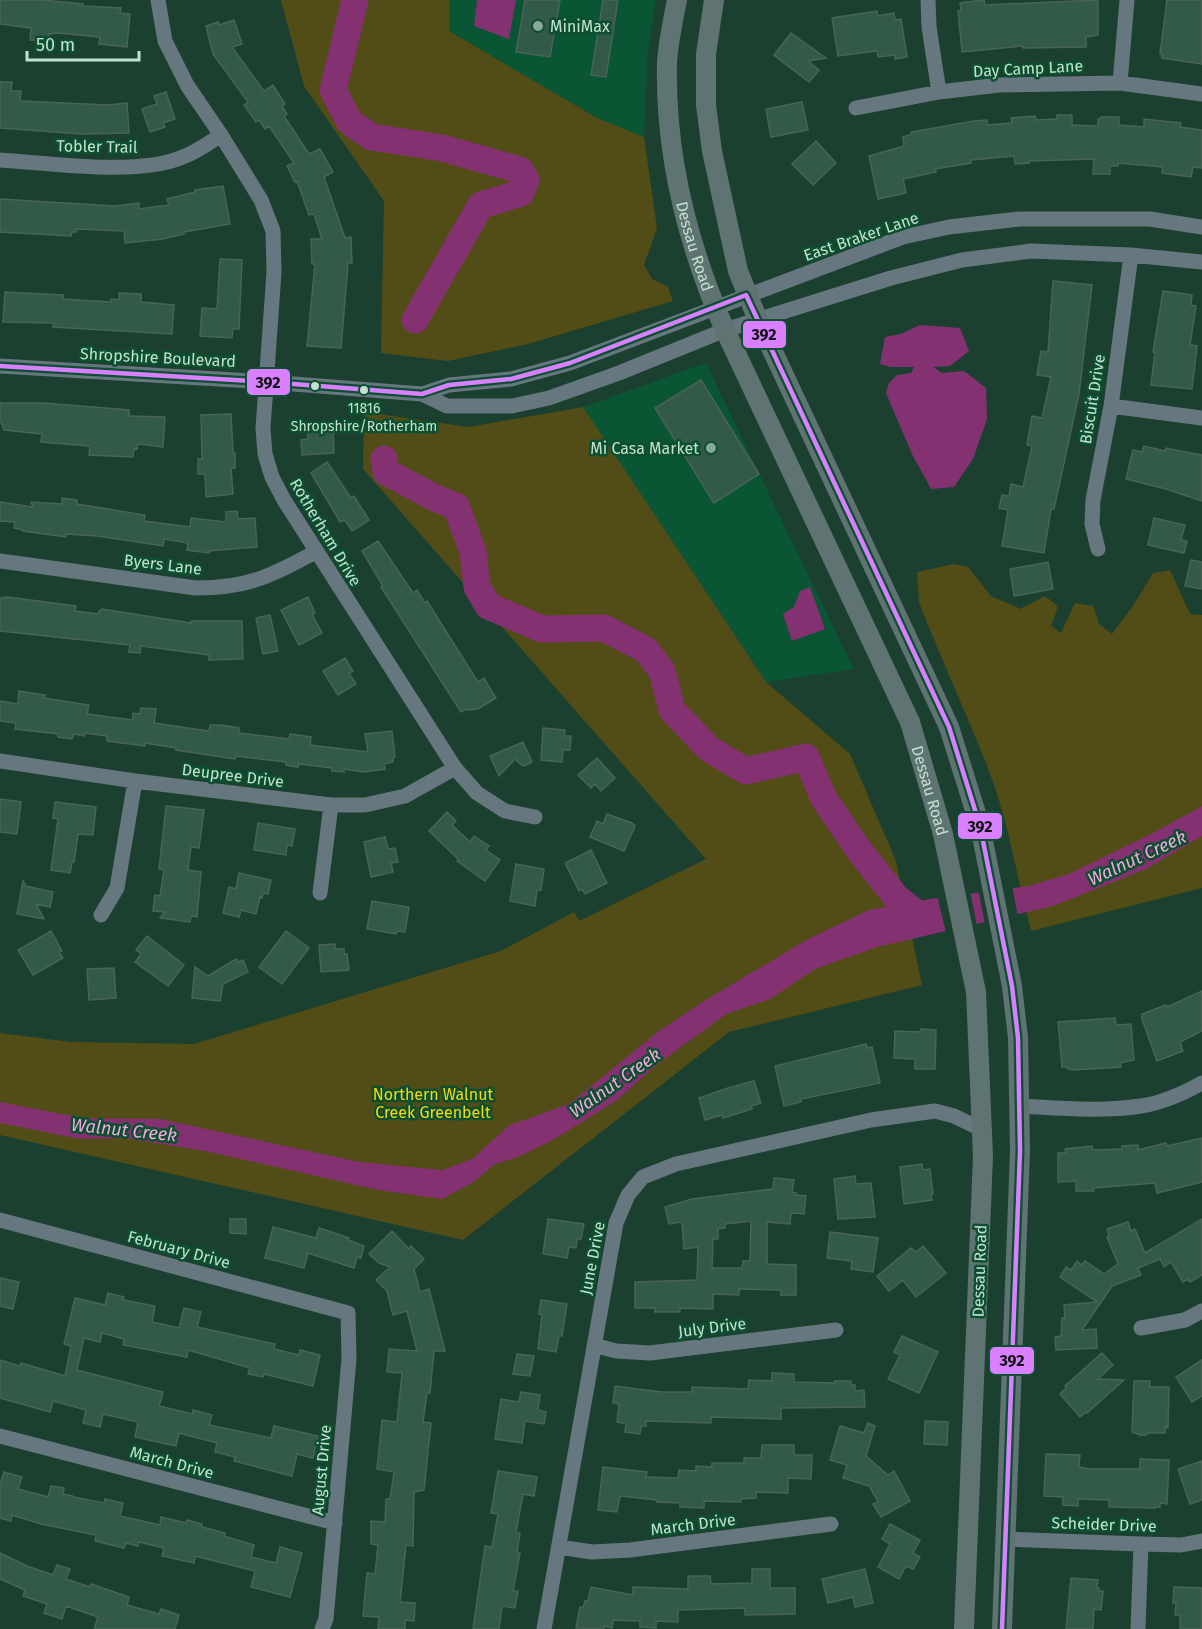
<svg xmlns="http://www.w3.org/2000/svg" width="1202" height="1629" viewBox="0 0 1202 1629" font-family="'Fira Sans',sans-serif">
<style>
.built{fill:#095534}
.green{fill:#524d17}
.water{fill:#843172}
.pier{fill:#1b4030}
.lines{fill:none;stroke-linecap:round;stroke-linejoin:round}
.river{stroke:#843172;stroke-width:27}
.building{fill:#335948;stroke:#496457;stroke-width:1.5;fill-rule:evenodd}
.minor{stroke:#67777f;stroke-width:15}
.major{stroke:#5e7372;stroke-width:20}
.bus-1-casing{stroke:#0c4f31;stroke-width:9}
.bus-1{stroke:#d880ff;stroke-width:4.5}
.poi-dot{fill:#88a997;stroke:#0c4f31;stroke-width:2}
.bus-dot{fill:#c3e1ce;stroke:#0c4f31;stroke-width:2}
.labels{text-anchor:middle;stroke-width:5;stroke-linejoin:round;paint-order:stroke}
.bus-label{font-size:14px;fill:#c3e1ce;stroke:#0c4f31}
.poi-label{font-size:16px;fill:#c3e1ce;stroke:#0c4f31;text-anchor:start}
.street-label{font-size:16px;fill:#c3e1ce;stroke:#0c4f31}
.park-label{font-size:16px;fill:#fad904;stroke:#0c4f31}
.water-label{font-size:18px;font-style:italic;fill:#f3a9dd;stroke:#0c4f31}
.line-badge{stroke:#0c4f31;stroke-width:2}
.pale-badge-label{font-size:16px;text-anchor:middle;font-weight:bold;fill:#111}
</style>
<rect width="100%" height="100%" fill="#1b4030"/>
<path class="built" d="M449,0H656L648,49L644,137L597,118L449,31Z
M706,363L797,552L854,669L766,682L583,407Z"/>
<path class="green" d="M281,0H449V31L597,118L644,137L657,228L644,265L652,279L668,287L673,301L528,344L448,361L381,353L384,201L304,86Z
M583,407L766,682L850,754L896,861L922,985L729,1032L463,1240L0,1135V1033L71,1042L194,1044L501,951L574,912L579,921L706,859L363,469L364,412L469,427Z
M954,564L968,567L991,596L1020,609L1045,596L1058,606L1051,626L1061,633L1075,603L1093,606L1099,624L1112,634L1133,606L1153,573L1170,570L1190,614L1202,615V888L1031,931C1017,878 1009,823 989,771C967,714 941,659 919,602L917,572Z"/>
<path class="water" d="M477,0H516L509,39L474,26Z
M920,325L960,328L969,351L950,366L933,367L942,373L964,371L986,388L987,419L973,459L954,487L931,489L912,454L886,393L889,383L897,375L911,373L914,367H890L880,364L885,337L901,334Z
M810,587L825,629L792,641L783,614L794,607L800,591Z
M1202,806V836L1146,869L1053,906L877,947L815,969L770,999L726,1014L654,1067L616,1101L551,1141L520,1156L493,1165L475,1181L442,1199L378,1190L205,1151L123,1138L80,1139L0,1123V1102L82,1118L160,1119L359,1162L442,1170L472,1159L510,1125L569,1104L659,1031L704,1001L810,938L869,910L930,899L1029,886L1069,874L1153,833Z"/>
<path class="pier" d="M1012,885L1018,917L985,924L978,889Z
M970,891L977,926L946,933L937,895Z"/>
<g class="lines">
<path class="river" d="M355,0L333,90L349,121L371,137L442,148L520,170L526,180L521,193L481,205L415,320
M384,459L386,472L437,499L456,506L473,552L477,587L488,606L542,629L604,628L646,650L662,671L672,710L709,749L746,771L806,757L824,799L858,849L896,897L922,918"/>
</g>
<path class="building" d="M0,0H42L83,4V6L121,8L120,13L130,14L127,47L99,44L100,37L58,33L49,34V41L30,40L31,28L0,24Z
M525,0H560L550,57L516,52Z
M603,0H618L606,77L591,75Z
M984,0L985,5L1098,0V35L1086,37V47L1023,48L1022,46L962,52L958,11L961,10L960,3Z
M1167,0H1202V64L1162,58V54H1160Z
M877,11L878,16L894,13L895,20L901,19L907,57L895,59V55L878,57L877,51L838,56L832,18Z
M234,20L242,44L232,47L264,91L273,85L285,104L282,106L287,114L284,116L309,154L320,149L333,172L324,177L345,238L351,237L352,263H348L341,348L307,346L315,264H312L311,239H322L314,214L309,215L297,181L295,182L287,166L294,163L269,126L265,129L259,120L256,122L244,105L248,102L213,54L206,26L218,22L219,25Z
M791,33L826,58L808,61L819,70L809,82L774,55Z
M0,82H12L11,91H21L20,101L108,105L127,103L129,133L81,134L0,128Z
M166,92L175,119L163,123L165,127L150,132L142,109L157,104L154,96Z
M802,102L808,130L771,137L766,109Z
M1057,115H1072V125L1098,126V119H1101V117H1119V125L1144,127V119L1181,123L1180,127L1202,130V168L1193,167L1191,177L1162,173L1163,167L1118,163V166H1110V174H1093L1094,159L1029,161V163L1015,164L1014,156L971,160V163L935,169L936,172L903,179L906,193L878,199L869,156L904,146L903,137L912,134L911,132L974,121L987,120V125L1012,123L1011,118L1035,116L1036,120L1057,119Z
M816,141L836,163L813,185L792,164Z
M223,186L230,224L184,232V234L163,239L125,243L124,231L76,229V232H72L71,236L0,232V199L114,206L139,203V209L169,205L167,199L195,192V190Z
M220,259L242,260L239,329H233L232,338L200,336L202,308L217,309Z
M1053,281L1092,285L1079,394L1054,509H1051L1044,553L1002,546L1008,510L999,508L1002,495L1009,496L1011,484L1023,487L1032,446L1027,445L1032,416L1042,418L1051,377L1037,375L1041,351L1048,352Z
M1163,291L1192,295L1191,305L1196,306L1190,345L1197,346L1192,389L1151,385L1155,352H1153Z
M5,292L63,295V299L111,302V299L119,300V293L141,294V302L174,305L172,334L53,327L54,323L3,322Z
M701,380L759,474L714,503L655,408Z
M0,403H44L129,410V416L165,417L163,447L138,444L137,449L134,448L133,457L89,455L90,446L41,442L42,434L4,430L0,419Z
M231,414L233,453H235V468H231L233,494L206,497L205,474H198V459H202L201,415Z
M333,424L334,453L302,455L301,440L308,439L307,426Z
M1144,446L1165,451L1166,448L1202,455V501L1166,489L1126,479L1133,450L1142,452Z
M327,462L351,498L354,496L369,520L352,531L345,520L340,522L311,473Z
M62,498L77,500V504L145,515L144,521L190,527L191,518L226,522V512L237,511L238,519L255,518L257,547L209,551V553L187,550L188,543L164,539L163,546L97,536L66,534V537L23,531V530L14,528L15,522L0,521V502L33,507L31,502L62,504Z
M1154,518L1185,525L1181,540L1187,541L1184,553L1148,545Z
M378,541L413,593L417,590L425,603L427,601L478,682L484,678L496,698L478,709L464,710L461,712L381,587L383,586L362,551Z
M1191,560L1202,562V589L1185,586Z
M1048,562L1053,589L1014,596L1010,569Z
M7,597L76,606L75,611L98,614L99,611L102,609L191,623V621H242L243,659L209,660V655L141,646L140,653L129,652L130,645L0,631V598Z
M308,597L315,613L312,614L322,633L299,645L281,610Z
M270,615L278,651L263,654L256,618Z
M345,658L353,671L349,673L356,684L338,695L323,671Z
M19,691L45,695L44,698L89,705L87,714L133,720V713L140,714L141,708L156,709L154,723L209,731L210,725H221L239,728V733L289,739L290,734L311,737L310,745L368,752L365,734L392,731L395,757L393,758V762L384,764L385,769L364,772L344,769V772L332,771V768L308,765L298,764V767L286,765V762L236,756L235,759L176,750V748L145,743V746L107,741V736L85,733L84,736L74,734L72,739L58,737V734L15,729L16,723L0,721V701L18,704Z
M543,728L565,730L564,736H571L570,750H563L562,762L541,760Z
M523,742L532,762L523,766L515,759L499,776L490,756Z
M597,758L615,778L601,791L595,784L591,788L578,775Z
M0,799L21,802L17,834L0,832Z
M55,802L96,807L93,835L78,834L74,862H72L70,873L51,870L58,819L53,818Z
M166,806L204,810L199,848L191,847L188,870L201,872L197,917L191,916L190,922L160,918L165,912L153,911L155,895L160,896L164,870L159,869Z
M447,812L456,821L452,825L470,842L474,836L489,846L486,850L500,860L485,881L457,861L458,859L429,831Z
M607,814L632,823L635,826L624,851L590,837L597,821L603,824Z
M258,823L295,829L292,846L287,845L286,855L254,850Z
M385,837L388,849L395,848L398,862L391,863L393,872L371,877L364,842Z
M591,850L607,883L585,894L582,889L579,891L565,863Z
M516,864L544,869L541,890H537L535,906L510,901Z
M239,873L271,880L268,894L263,893L262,898L260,897L256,914L241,910L239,917L223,913L229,887L236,889Z
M23,881L26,886L53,892L50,907L36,904L44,919L17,914Z
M372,901L409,907L405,932L397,931L396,934L367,929Z
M51,931L62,951L59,952L63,958L33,975L18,950Z
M286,931L309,948L282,984L259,967Z
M147,936L184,965L168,986L135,962L141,954L136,950Z
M335,944V949H344V954H347L349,970L321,972L319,945Z
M236,959L238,962L243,960L248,972L223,984L220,1001L192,998L195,967L208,976Z
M114,968L116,998L89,1000L87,969Z
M1202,991V1031L1180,1042L1183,1051L1157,1061L1142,1019V1014L1166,1005L1167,1007Z
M1115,1018L1116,1025L1131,1024L1134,1060L1120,1063L1121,1067L1074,1070L1068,1069V1067H1062L1058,1022Z
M921,1029L936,1030L935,1069H915V1059L894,1058L895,1031L920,1032Z
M866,1044L867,1048L872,1047L880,1083L801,1099V1102L784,1106L775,1066Z
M754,1081L761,1103L751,1106L752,1109L723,1118L722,1115L705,1120L699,1098L728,1088Z
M1202,1138V1182L1157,1193L1155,1183L1093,1188L1094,1191H1076V1181L1058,1182V1153H1066L1065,1149L1092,1146L1093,1150L1122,1149V1146L1138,1145V1150L1166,1143L1167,1146Z
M922,1164L923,1170L930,1169L933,1194H931L932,1200L904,1204L900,1167Z
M855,1176L856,1184L871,1183L875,1217L838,1219L834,1179Z
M774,1178L794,1180L792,1192L796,1193V1195L806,1196L804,1214L791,1213L790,1224L767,1222V1264L796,1265V1295H781V1290L739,1289V1295L713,1294V1309L680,1308V1312H655V1308H635V1282L697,1280L698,1247L684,1249L682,1222L669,1224L665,1207L692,1199L773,1189ZM751,1221L750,1261H743L742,1268H712L713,1239H718V1229L725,1228V1224Z
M230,1219H246V1234L230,1233Z
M548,1219L584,1224L581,1239H577L576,1248L569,1247L567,1258L543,1254Z
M1202,1219V1275L1190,1282L1188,1279L1183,1282L1171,1262L1164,1267L1160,1259L1138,1268L1141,1275L1112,1286L1082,1330L1096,1329L1097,1348L1056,1350L1055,1337L1061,1336L1062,1318H1065L1064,1305L1097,1302L1060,1277L1066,1267L1071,1270L1077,1261L1082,1265L1085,1261L1104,1274L1118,1264L1107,1237L1109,1236L1107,1229L1128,1222L1131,1231L1135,1229L1145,1253Z
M273,1227L316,1238L319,1228L349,1238L348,1240L364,1246L361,1258L357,1257L354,1268L308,1253L304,1268L265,1258Z
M392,1231L409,1249L411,1246L424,1259L414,1269L420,1292L429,1289L445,1351H434L430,1393H427L423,1422L431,1423L424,1490L414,1492L413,1546L406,1545L400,1602L415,1603L414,1621L405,1620V1629H378L379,1617L363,1616L367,1573L375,1574L378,1545L371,1544V1521L385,1522L386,1499H390L394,1472L377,1469L382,1420L397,1422L402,1373L387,1372L389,1349L417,1351L407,1311L393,1315L387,1291L376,1280L390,1267L379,1263L369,1254Z
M830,1232L878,1238L873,1272L851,1269L852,1261L827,1258Z
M923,1246L946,1273L916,1297L903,1280L889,1291L877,1276L911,1248L916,1252Z
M0,1278L19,1282L13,1309L0,1306Z
M108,1293L124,1297L123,1300L155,1306L152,1322L179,1328L184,1308L201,1312L197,1327L275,1344L274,1349L299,1355L300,1350L320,1355L313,1386L264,1374L263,1377L248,1374L250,1368L188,1350L187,1357L123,1345L124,1339L102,1333L100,1342L84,1338L77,1370L163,1392L159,1406L193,1414V1410L212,1415L209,1425L271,1438L274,1426L318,1436L313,1458L297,1454L292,1476L234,1461L235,1457L215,1452L217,1443L179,1433L176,1446L135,1437L138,1422L103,1414L100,1427L83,1423L86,1410L53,1401L50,1412L0,1398V1360L20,1366L21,1363L65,1376L71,1346L64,1344L75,1298L105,1305Z
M541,1300L567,1304L562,1336H559L556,1352L538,1349L542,1315L539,1314Z
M902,1336L938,1352L919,1393L888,1379L900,1355L894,1352Z
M1102,1353L1113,1365L1098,1379L1124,1380L1087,1413L1086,1412L1080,1417L1060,1394L1066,1388L1065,1386Z
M517,1354L534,1356L530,1376L513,1374Z
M1202,1360V1396L1192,1402L1176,1377Z
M772,1373L794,1374V1382L835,1383V1381H851V1385H855V1391L864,1390L865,1407L781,1408V1419L711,1417V1423L646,1421V1426H641L640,1434L625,1432L626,1424L617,1422L619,1404L613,1403L615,1386L662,1392H692V1387L748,1389L749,1380L772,1381Z
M1134,1381H1150V1387H1169L1168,1427L1166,1426L1165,1433H1148L1146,1435H1140L1132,1432Z
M521,1392L540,1395L538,1410L546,1412L544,1424L525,1421L522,1443L495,1439L501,1399L519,1402Z
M925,1421L948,1422L947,1445L924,1444Z
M868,1423L875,1426L866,1456L888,1475L894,1471L910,1501L881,1517L873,1504L878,1502L869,1486L843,1478L847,1465L830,1460L840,1426L864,1433Z
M762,1445H794V1455H812L811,1479L788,1478V1493L756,1492V1498L741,1499V1502L704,1501V1508L680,1507V1503L657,1502V1500L620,1496L617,1512L598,1510L603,1467L647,1472L646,1477L678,1478L679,1470L696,1471V1466L712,1467V1463H744V1458H761Z
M1046,1454L1080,1455L1079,1467L1090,1469H1140V1459L1169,1460L1167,1504L1160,1503V1507H1155V1508L1109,1507V1500L1078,1499V1506L1063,1505V1497L1044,1496Z
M1202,1461V1500L1190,1504L1178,1469Z
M498,1471L537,1477L534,1496L523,1494L516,1532L520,1533L517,1552L520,1553L513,1591H518L515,1608L502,1606L499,1629H473L485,1546L492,1547L498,1514L491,1513Z
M4,1472L22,1477L18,1489L48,1497L51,1486L64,1488L63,1494L73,1496V1497L104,1503L105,1499L123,1503L120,1516L160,1525L161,1517L186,1523L187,1520L202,1524V1527L225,1533L224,1536L254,1545L251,1557L276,1563L280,1547L302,1553L290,1597L251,1587L255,1571L195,1556L194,1563L162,1556L164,1548L139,1542L138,1546L126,1543L124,1548L95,1541L96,1535L41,1524L12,1515L11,1521L0,1518V1485Z
M890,1524L920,1540L913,1553L920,1557L913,1569L906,1566L899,1579L878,1567L890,1544L882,1539Z
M0,1553L27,1566L53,1575L57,1565L70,1569L66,1579L90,1587L91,1584L129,1597L127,1605L159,1614L161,1609L179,1615L175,1629H94L98,1617L66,1606L62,1619L44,1613L47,1604L23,1596L25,1590L0,1579Z
M752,1569H770V1588H795V1614L745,1615V1608L678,1610V1622L656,1621V1628L640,1627V1621L613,1620L612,1628L604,1626V1629L576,1628L580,1607L583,1608L585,1601H588L591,1587L633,1595V1587L688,1589V1576H710L711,1584L752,1583Z
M865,1569L873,1603L855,1607L853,1597L828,1603L822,1579Z
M1071,1578L1098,1580L1097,1588H1099V1591H1103L1101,1610L1094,1609L1093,1629H1066Z
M1174,1587L1202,1588V1629H1180V1615H1175L1176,1603H1173Z"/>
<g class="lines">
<path class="minor" d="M158,0L165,41L187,85L221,135L261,200L273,231L274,272L263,428L265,454L272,477L284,500L455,768L477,793L505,811L535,817
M928,0L929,27L939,92
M1120,83L1127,0
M856,108L939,92L999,85L1120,83L1202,94
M0,160C50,163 140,177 185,156C198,151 210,142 221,135
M0,366L268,382L422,394L447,406H512L549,398L619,373L725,330L891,278L962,260L1031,251L1131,255L1202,262
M422,394L449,385L511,379L570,363L903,237L949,227L1019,219H1150L1202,227
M1111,406L1202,418
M1098,549L1092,524L1093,500L1111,406L1131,255
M0,561L196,588C247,588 272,576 315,552
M0,761L135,781L331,805H365L405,796L455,768
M320,893L331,805
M101,915L117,888L135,781
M1020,1106C1059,1108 1102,1112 1141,1106C1162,1103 1184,1093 1202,1083
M0,1220L348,1313L349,1359L326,1619L322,1629
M1141,1328L1185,1320L1202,1311
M594,1345L616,1351L650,1353L836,1330
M0,1436L335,1523
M1005,1539L1141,1544L1181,1545L1202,1541
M559,1547L592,1552L630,1550L831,1524
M544,1629L616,1223L628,1195L643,1177L676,1164L871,1120L935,1111L954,1116L983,1130
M1138,1629L1141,1544"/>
<g class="major">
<path id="s1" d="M677,0C673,21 668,43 667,63C665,155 688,246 725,330L910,722L943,834L976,992L983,1156L964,1629"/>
<path d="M714,0L706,54V105L712,151L738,271L758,320L949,727L980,826L1012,986L1018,1038L1020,1151L1002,1629"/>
</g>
<defs>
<path id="bus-1" d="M0,366L268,382L422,394L449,385L511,379L570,363L746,295L949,727L980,826L1012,986L1018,1038L1020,1151L1002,1629"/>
</defs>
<use href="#bus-1" class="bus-1-casing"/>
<use href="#bus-1" class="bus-1"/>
</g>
<g class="poi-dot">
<circle cx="538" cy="26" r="6"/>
<circle cx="711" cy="448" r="6"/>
</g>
<g class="bus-dot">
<circle cx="315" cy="386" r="5"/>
<circle cx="364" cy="390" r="5"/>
</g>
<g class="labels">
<g class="bus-label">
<text x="364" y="413">11816<tspan x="364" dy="18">Shropshire/Rotherham</tspan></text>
</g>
<g class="poi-label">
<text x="550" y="32">MiniMax</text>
<text x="699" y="454" text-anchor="end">Mi Casa Market</text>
</g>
<g class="street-label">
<text transform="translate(1028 68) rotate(-3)" y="6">Day Camp Lane</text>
<text transform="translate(97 146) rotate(1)" y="6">Tobler Trail</text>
<text transform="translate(861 236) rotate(-19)" y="6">East Braker Lane</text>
<text dy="6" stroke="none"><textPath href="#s1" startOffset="250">Dessau Road</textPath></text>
<text transform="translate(158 357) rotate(3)" y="6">Shropshire Boulevard</text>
<text transform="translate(1092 399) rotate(-81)" y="6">Biscuit Drive</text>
<text transform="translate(326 532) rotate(59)" y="6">Rotherham Drive</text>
<text transform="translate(163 564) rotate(7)" y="6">Byers Lane</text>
<text transform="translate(233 775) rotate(7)" y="6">Deupree Drive</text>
<text dy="6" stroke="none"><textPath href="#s1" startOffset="844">Dessau Road</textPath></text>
<text transform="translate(179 1249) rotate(15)" y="6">February Drive</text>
<text transform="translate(592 1258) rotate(-79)" y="6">June Drive</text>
<text transform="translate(979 1271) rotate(-88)" y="6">Dessau Road</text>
<text transform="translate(712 1327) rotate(-7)" y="6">July Drive</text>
<text transform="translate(172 1462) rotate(15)" y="6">March Drive</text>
<text transform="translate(321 1470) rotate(-85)" y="6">August Drive</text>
<text transform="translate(693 1524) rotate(-7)" y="6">March Drive</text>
<text transform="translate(1104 1524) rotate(2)" y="6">Scheider Drive</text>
</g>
<g class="park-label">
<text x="433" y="1100">Northern Walnut<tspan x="433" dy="18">Creek Greenbelt</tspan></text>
</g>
<g class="water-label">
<text transform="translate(1137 858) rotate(-25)" y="6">Walnut Creek</text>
<text transform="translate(615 1083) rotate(-35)" y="6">Walnut Creek</text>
<text transform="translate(124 1130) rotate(6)" y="6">Walnut Creek</text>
</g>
</g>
<g class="line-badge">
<rect x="742" y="320" width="45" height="29" rx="6" fill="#d880ff"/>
<rect x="246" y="368" width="45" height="28" rx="6" fill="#d880ff"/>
<rect x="957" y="812" width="46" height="28" rx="6" fill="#d880ff"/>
<rect x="989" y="1346" width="46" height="29" rx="6" fill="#d880ff"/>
</g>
<g class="pale-badge-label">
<text x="764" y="340">392</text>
<text x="268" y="388">392</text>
<text x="980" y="832">392</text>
<text x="1012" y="1366">392</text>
</g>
<path d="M27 51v9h112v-9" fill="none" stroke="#c3e1ce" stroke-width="3"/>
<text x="36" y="51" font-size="18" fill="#c3e1ce" stroke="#0c4f31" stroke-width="4.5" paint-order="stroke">50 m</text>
</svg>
